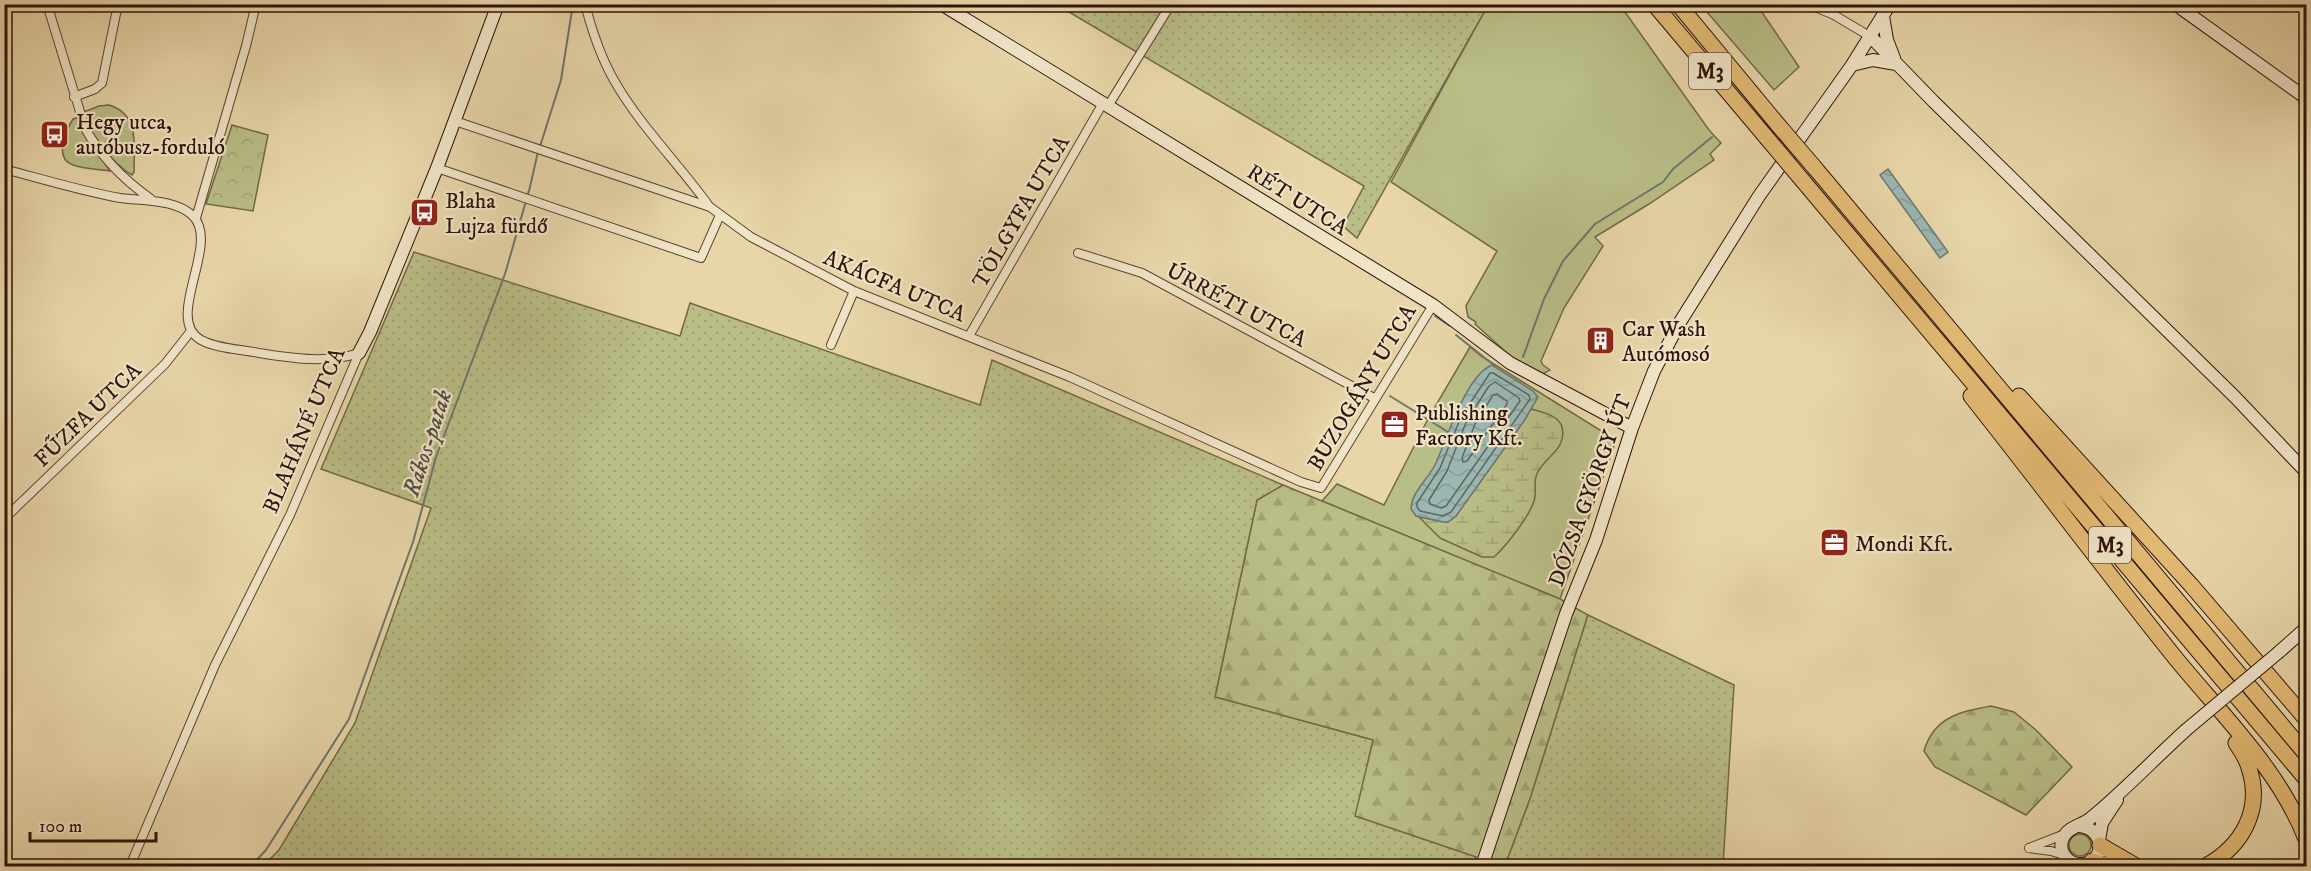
<svg xmlns="http://www.w3.org/2000/svg" width="2311" height="871" viewBox="0 0 2311 871" font-family="'IM FELL DW Pica',serif">
<style>
.grass{fill:#b9bd86;stroke:#736848;stroke-width:1.5}
.forest{fill:url(#forest-firs);stroke:#736848;stroke-width:1.5}
.wetland{fill:url(#wetland-marsh);stroke:#736848;stroke-width:1.5}
.park{fill:url(#park-crowns);stroke:#736848;stroke-width:1.5}
.garden{fill:url(#garden-dots);stroke:#736848;stroke-width:1.5}
.water{fill:url(#water-waves);stroke:#6e756e;stroke-width:1.5}
.lines{fill:none;stroke-linecap:round;stroke-linejoin:round}
.shore{stroke:#64655e;stroke-width:1.5}
.stream{stroke:#6e756e;stroke-width:2}
.street-casing{stroke:#5c4431;stroke-width:10}
.secondary-casing{stroke:#2d1309;stroke-width:14}
.highway-casing{stroke:#2d1309;stroke-width:17}
.street{stroke:#f0e4c7;stroke-width:8}
.secondary{stroke:#f0e4c7;stroke-width:12}
.highway{stroke:#e4bb74;stroke-width:15}
.secondary-bridge-casing{stroke:#2d1309;stroke-width:14;stroke-linecap:butt}
.highway-bridge-casing{stroke:#2d1309;stroke-width:17;stroke-linecap:butt}
.secondary-bridge{stroke:#f0e4c7;stroke-width:12}
.highway-bridge{stroke:#e4bb74;stroke-width:15}
.labels{text-anchor:middle;stroke-width:4.5;stroke-linejoin:round;paint-order:stroke}
.shield{fill:#f0e4c7;stroke:#685242;stroke-width:1.5}
.shield-label{font-size:21px;font-weight:bold;fill:#2d1309}
.poi-label{font-size:22px;fill:#2d1309;stroke:#f0e4c7;text-anchor:start}
.street-label{font-size:22px;fill:#2d1309;stroke:#f0e4c7}
.water-label{font-size:24px;font-style:italic;fill:#534c44;stroke:#f0e4c7}
</style>
<defs>
<pattern id="forest-firs" width="22" height="20" patternUnits="userSpaceOnUse" patternTransform="scale(1.5)"><rect width="22" height="20" fill="#b9bd86"/><path d="M5 1l3.5 6h-7zM16 11l3.5 6h-7z" fill="#9fa272"/></pattern>
<pattern id="wetland-marsh" width="20" height="14" patternUnits="userSpaceOnUse" patternTransform="scale(1.5)"><rect width="20" height="14" fill="#b9bd86"/><path d="M1 5h8M5 5V1M11 12h8M15 12V8" fill="none" stroke="#9fa272"/></pattern>
<pattern id="park-crowns" width="20" height="18" patternUnits="userSpaceOnUse" patternTransform="scale(1.5)"><rect width="20" height="18" fill="#b9bd86"/><path d="M2 6a3 3 0 1 1 6 0M12 15a3 3 0 1 1 6 0" fill="none" stroke="#9fa272"/></pattern>
<pattern id="garden-dots" width="8" height="8" patternUnits="userSpaceOnUse" patternTransform="scale(1.5)"><rect width="8" height="8" fill="#b9bd86"/><path d="M2 2h.1M6 6h.1" fill="none" stroke="#9fa272" stroke-width="1.8" stroke-linecap="round"/></pattern>
<pattern id="water-waves" width="16" height="10" patternUnits="userSpaceOnUse" patternTransform="scale(1.5)"><rect width="16" height="10" fill="#9ab7b2"/><path d="M0 5q4-4 8 0t8 0" fill="none" stroke="#859c98"/></pattern>
</defs>
<rect width="100%" height="100%" fill="#e8d6a9"/>
<filter id="stains"><feTurbulence type="fractalNoise" baseFrequency=".00333" numOctaves="4"/><feColorMatrix values="0 0 0 0 .2 0 0 0 0 .09 0 0 0 0 .02 0 0 0 .5 -.17"/></filter>
<radialGradient id="worn" r=".72"><stop offset=".6" stop-color="#630" stop-opacity="0"/><stop offset="1" stop-color="#630" stop-opacity=".3"/></radialGradient>
<path class="grass" d="M1488,5H1620L1709,130L1721,143L1710,154L1714,160L1649,204L1595,237L1603,246L1564,308L1541,361L1543,365L1550,370L1541,375L1516,361L1475,324L1476,322L1468,317L1466,306L1497,251L1391,182Z
M1701,5H1757L1799,67L1774,90Z
M109,105C140,114 134,147 134,172L132,175C116,166 83,129 86,111L99,106Z
M77,118L81,127L110,171C98,169 84,169 73,165C53,158 66,130 73,119Z
M1470,347L1481,356L1616,440L1560,599L1322,501L1337,484L1384,505L1429,417Z
M2069 845a11 11 0 1 1 22 0a11 11 0 1 1-22 0Z"/>
<path class="forest" d="M1283,485L1560,599L1588,615L1530,799L1505,866H1472L1475,857L1354,816L1373,740L1215,697L1257,500Z
M1991,706L2014,712L2036,730L2072,767L2026,815L1935,767L1924,751C1934,717 1959,712 1991,706Z"/>
<path class="wetland" d="M1531,409C1541,412 1559,415 1562,427C1567,448 1548,455 1539,470C1533,479 1536,487 1535,497C1532,514 1506,546 1494,557H1482L1440,538L1419,517L1448,522L1456,516Z"/>
<path class="park" d="M232,125L268,135L253,211L206,204Z"/>
<path class="garden" d="M1057,5H1488L1357,238L1343,226L1364,186Z
M414,252L680,336L690,303L980,405L992,360L1283,485L1257,500L1215,697L1373,740L1355,816L1476,857L1472,866H263L279,850L355,723L431,508L321,469Z
M1588,615L1734,685L1723,866H1505L1530,799Z"/>
<path class="water" d="M1888,169L1948,252L1940,258L1880,175Z
M1492,365L1533,391L1538,397L1524,421L1456,516L1448,522H1443L1416,516L1411,509C1411,493 1428,479 1435,465C1447,440 1465,376 1492,365Z"/>
<g class="lines">
<path class="shore" d="M1490,373H1493L1529,395L1530,399L1451,512L1443,516L1420,511L1417,507V503L1440,468L1461,417Z
M1495,382L1519,398L1520,401L1446,506L1441,508L1430,504L1429,500L1447,471L1467,420L1489,386Z
M1497,394L1507,401V404L1467,461L1463,462L1462,458L1475,424L1493,395Z"/>
<path class="stream" d="M1435,316L1450,326
M1456,335L1495,366
M1523,357L1544,299L1563,261L1595,224L1663,182L1673,169L1712,137
M1390,396L1448,432
M251,866L266,850L349,719L393,597L413,542L436,457L505,274L530,187L537,156L561,80L573,4"/>
<defs>
<path id="street" d="M47,4L85,128C101,157 124,180 151,199
M585,4C592,31 601,58 615,82C641,127 679,164 709,206
M1808,4L1834,15L1871,37
M74,97L95,89L102,83L118,4
M1108,106L1171,4
M455,121L710,207L751,237L854,291L1070,377L1301,482L1321,488L1433,305
M437,168L701,258L720,215
M4,169C42,179 81,191 120,198C142,201 176,199 193,216C221,244 163,319 201,340C218,349 241,349 259,353C292,358 326,364 359,353
M196,218L246,46L256,4
M1078,253L1142,273L1374,398
M969,336L1103,103
M831,345L854,291
M4,519L165,364L191,331
M2029,848L2065,834
M2029,848L2051,851L2064,855
M130,866L215,665L290,515L359,353"/>
<path id="secondary" d="M941,4L1433,305L1510,363L1632,428
M2175,4L2306,98
M1883,16L1887,40L1894,58
M1871,37L1933,101L2235,397L2306,472
M1852,65L1873,60L1896,64
M359,353L370,332L437,168L498,4
M2279,652L2306,628
M2079,826C2105,828 2107,862 2082,864C2067,865 2056,849 2064,836C2070,826 2083,825 2091,818C2124,791 2154,759 2186,730
M2099,840L2102,823L2117,800
M1482,866L1566,614L1596,540L1632,428L1654,371L1680,322L1759,196L1852,65L1890,4"/>
<path id="highway" d="M1654,4L1766,137
M1678,4L1779,126
M1815,168L2306,754
M1803,181L2306,779
M1971,396C2039,482 2105,570 2173,655C2220,713 2279,769 2306,839
M2019,396L2191,585L2306,719
M2100,845L2136,866
M2092,861L2108,866
M2206,866C2242,846 2263,810 2249,768C2247,759 2241,751 2236,743"/>
</defs>
<use href="#street" class="street-casing"/>
<use href="#secondary" class="secondary-casing"/>
<use href="#highway" class="highway-casing"/>
<use href="#street" class="street"/>
<use href="#secondary" class="secondary"/>
<use href="#highway" class="highway"/>
<defs>
<path id="secondary-bridge" d="M2186,730L2279,652"/>
<path id="highway-bridge" d="M1779,126L1815,168
M1766,137L1803,181"/>
</defs>
<use href="#secondary-bridge" class="secondary-bridge-casing"/>
<use href="#highway-bridge" class="highway-bridge-casing"/>
<use href="#secondary-bridge" class="secondary-bridge"/>
<use href="#highway-bridge" class="highway-bridge"/>
</g>
<defs>
<symbol id="bus-square" viewBox="-11 -11 22 22"><rect x="-9" y="-9" width="18" height="18" rx="4" fill="#8f2418" stroke="#f0e4c7"/><path d="M-5-6H5V4H4V6H2V4H-2V6H-4V4H-5ZM-3.5-4V0h7V-4ZM-3.5 1.2v1.5H-2V1.2ZM2 1.2v1.5H3.5V1.2Z" fill="#fff"/></symbol>
<symbol id="building-square" viewBox="-11 -11 22 22"><rect x="-9" y="-9" width="18" height="18" rx="4" fill="#8f2418" stroke="#f0e4c7"/><path d="M-4-6H4V6H1V3H-1V6H-4ZM-2.5-4.3h1.7v1.8h-1.7ZM.8-4.3h1.7v1.8H.8ZM-2.5-1h1.7V.8h-1.7ZM.8-1h1.7V.8H.8Z" fill="#fff"/></symbol>
<symbol id="office-square" viewBox="-11 -11 22 22"><rect x="-9" y="-9" width="18" height="18" rx="4" fill="#8f2418" stroke="#f0e4c7"/><path d="M-6-3h4V-5.5h4V-3h4V5H-6ZM-1-4.5V-3h2v-1.5ZM-6 0V1H6V0Z" fill="#fff"/></symbol>
</defs>
<g fill-rule="evenodd">
<use href="#bus-square" x="38" y="118" width="33" height="33"/>
<use href="#bus-square" x="408" y="196" width="33" height="33"/>
<use href="#building-square" x="1584" y="324" width="33" height="33"/>
<use href="#office-square" x="1378" y="408" width="33" height="33"/>
<use href="#office-square" x="1818" y="526" width="33" height="33"/>
</g>
<g class="labels">
<g class="shield">
<rect x="1689" y="53" width="42" height="36" rx="4.5"/>
<rect x="2089" y="527" width="42" height="36" rx="4.5"/>
</g>
<g class="shield-label">
<text x="1710" y="78">M3</text>
<text x="2110" y="552">M3</text>
</g>
<g class="poi-label">
<text x="76" y="129">Hegy utca,<tspan x="76" dy="25">autóbusz-forduló</tspan></text>
<text x="445" y="208">Blaha<tspan x="445" dy="25">Lujza fürdő</tspan></text>
<text x="1622" y="336">Car Wash<tspan x="1622" dy="25">Autómosó</tspan></text>
<text x="1415" y="420">Publishing<tspan x="1415" dy="25">Factory Kft.</tspan></text>
<text x="1855" y="551">Mondi Kft.</text>
</g>
<g class="street-label">
<text transform="translate(1298 199) rotate(32)" y="8">RÉT UTCA</text>
<text transform="translate(1020 211) rotate(-60)" y="8">TÖLGYFA UTCA</text>
<text transform="translate(895 285) rotate(23)" y="8">AKÁCFA UTCA</text>
<text transform="translate(1237 304) rotate(28)" y="8">ÚRRÉTI UTCA</text>
<text transform="translate(1361 387) rotate(-59)" y="8">BUZOGÁNY UTCA</text>
<text transform="translate(87 414) rotate(-44)" y="8">FŰZFA UTCA</text>
<text transform="translate(303 430) rotate(-67)" y="8">BLAHÁNÉ UTCA</text>
<text transform="translate(1589 490) rotate(-70)" y="8">DÓZSA GYÖRGY ÚT</text>
</g>
<g class="water-label">
<text transform="translate(427 443) rotate(-72)" y="8">Rákos-patak</text>
</g>
</g>
<rect width="2311" height="871" fill="none" stroke="#e8d6a9" stroke-width="24"/>
<rect x="6" y="6" width="2299" height="859" fill="none" stroke="#2d1309" stroke-width="3"/>
<rect x="12" y="12" width="2287" height="847" fill="none" stroke="#2d1309" stroke-width="1.5"/>
<path d="M30 832v9h126v-9" fill="none" stroke="#2d1309" stroke-width="3"/>
<text x="39" y="832" font-size="18" fill="#2d1309" stroke="#f0e4c7" stroke-width="4.5" paint-order="stroke">100 m</text>
<rect width="100%" height="100%" filter="url(#stains)"/>
<rect width="100%" height="100%" fill="url(#worn)"/>
</svg>
